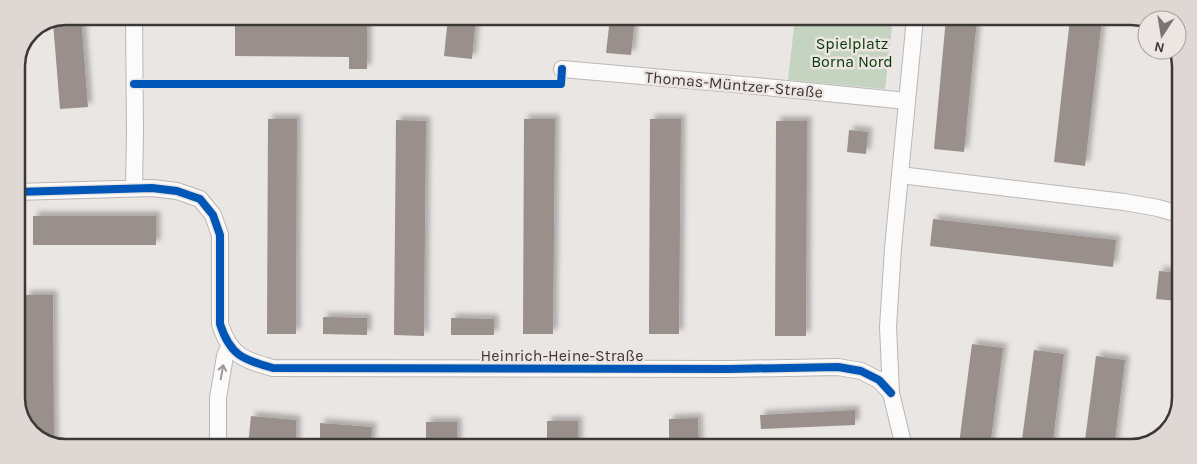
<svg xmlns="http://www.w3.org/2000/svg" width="1197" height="464" viewBox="0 0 1197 464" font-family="Karla,sans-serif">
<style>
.green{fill:#c5d3c1}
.building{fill:#9a908b;filter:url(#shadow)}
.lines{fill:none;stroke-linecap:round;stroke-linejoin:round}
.minor-casing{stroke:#bab7b5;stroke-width:18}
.minor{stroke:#fcfbfb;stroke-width:16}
.cycleway-casing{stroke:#ede5e1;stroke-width:11}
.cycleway{stroke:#0057b8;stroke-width:8}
.oneway{stroke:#9c9a99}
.labels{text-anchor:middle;stroke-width:5;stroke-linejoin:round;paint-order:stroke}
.park-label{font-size:16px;fill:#003a06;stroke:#ede5e1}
.street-label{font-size:16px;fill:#3c3837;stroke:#ede5e1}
.rim{fill:none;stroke:#3c3837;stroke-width:2.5}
</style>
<defs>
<filter id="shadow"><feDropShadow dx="4.5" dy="-4.5" stdDeviation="2.5" flood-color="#0004"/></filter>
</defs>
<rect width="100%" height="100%" fill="#eae6e4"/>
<path class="green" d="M795,18H893L885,89L788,80Z"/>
<path class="building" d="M66,16H81L88,107L60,109L53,22Z
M235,17H367V69H349V57L235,56Z
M448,17H476L472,59L444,56Z
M610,18H635L631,55L606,53Z
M946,18L977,19L964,152L934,149Z
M1070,19H1102L1085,166L1054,162Z
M268,119H297L296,334H267Z
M524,119H555L553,334H523Z
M650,119H681L679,334H649Z
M396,120L426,121L424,336L394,335Z
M776,121H807L806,336H775Z
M849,130L868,132L866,154L847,152Z
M33,216H156V245H33Z
M933,219L1116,240L1113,267L930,246Z
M1159,271L1179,273V301L1156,299Z
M25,295H53L54,445H50L27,428L26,426Z
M323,317L367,318V335L323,334Z
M451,318L494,319V335H451Z
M972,344L1003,348L990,447L959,444Z
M1034,350L1064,354L1052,448L1021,447Z
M1096,356L1125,360L1114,448H1084Z
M855,410V425L761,429L760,415Z
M251,416L296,420V446H248Z
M698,418L699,447H669V419Z
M547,421H578V446H547Z
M426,422H457V446H426Z
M320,423L372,427L371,446H320Z"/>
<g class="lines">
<defs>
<path id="minor" d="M562,69L766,87L907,101
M900,175L1124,202L1158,208L1179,214
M134,188L135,132L134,16
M16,192L152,188L177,191L200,199L213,215L220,235V324C230,355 243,360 273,368L729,369L838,367L861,371L879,380L891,393
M218,445V398L225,356L227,351L231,348
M904,447L891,393L888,327L893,248L915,18"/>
</defs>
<use href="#minor" class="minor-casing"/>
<use href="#minor" class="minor"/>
<defs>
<path id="cycleway" d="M134,84H561L562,69
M16,192L152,188L177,191L200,199L213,215L220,235V324C230,355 243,360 273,368L729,369L838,367L861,371L879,380L891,393"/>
</defs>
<use href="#cycleway" class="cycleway-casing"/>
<use href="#cycleway" class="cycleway"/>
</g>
<defs><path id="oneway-shaft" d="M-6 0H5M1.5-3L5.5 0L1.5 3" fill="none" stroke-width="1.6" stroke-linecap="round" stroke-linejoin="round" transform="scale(1.25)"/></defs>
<use class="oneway" href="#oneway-shaft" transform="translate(222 372) rotate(-80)"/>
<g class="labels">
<g class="park-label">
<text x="852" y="49">Spielplatz<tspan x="852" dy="18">Borna Nord</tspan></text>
</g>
<g class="street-label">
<text transform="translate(734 84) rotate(5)" y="6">Thomas-Müntzer-Straße</text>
<text x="562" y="361">Heinrich-Heine-Straße</text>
</g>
</g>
<path d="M0 0H1197V464H0ZM66 25H1131A41 41 0 0 1 1172 66V398A41 41 0 0 1 1131 439H66A41 41 0 0 1 25 398V66A41 41 0 0 1 66 25Z" fill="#dfd7d3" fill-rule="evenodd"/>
<path class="rim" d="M66 25H1131A41 41 0 0 1 1172 66V398A41 41 0 0 1 1131 439H66A41 41 0 0 1 25 398V66A41 41 0 0 1 66 25Z"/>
<g transform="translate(1162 35) rotate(192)"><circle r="24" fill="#ede5e1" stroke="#a6a09d"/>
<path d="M0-4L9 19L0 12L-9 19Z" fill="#797574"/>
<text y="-8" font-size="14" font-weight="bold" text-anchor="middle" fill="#3c3837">N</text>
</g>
</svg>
